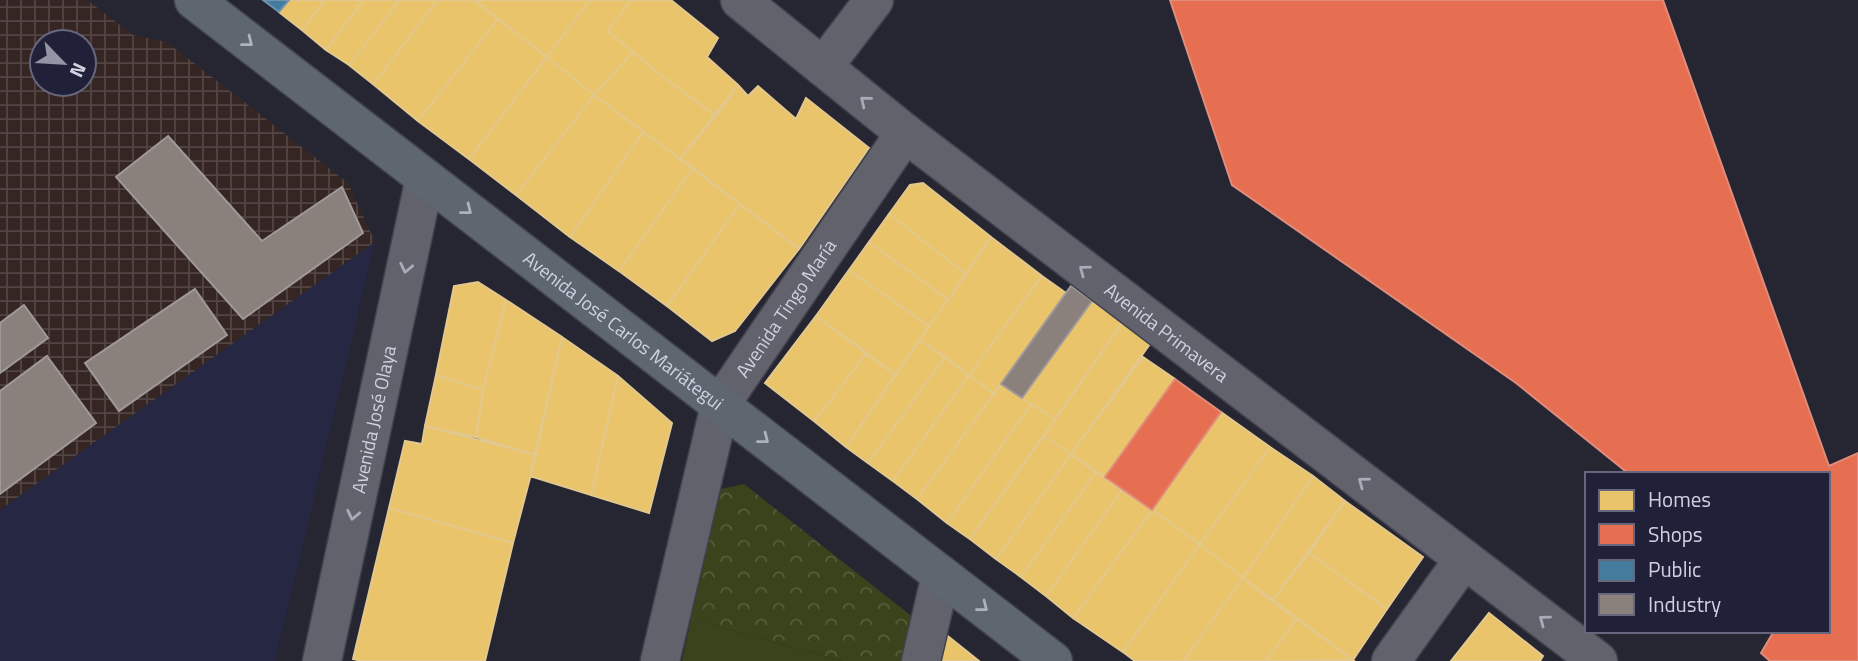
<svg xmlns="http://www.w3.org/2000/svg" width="1858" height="661" viewBox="0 0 1858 661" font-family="'Titillium Web',sans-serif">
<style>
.industrial{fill:url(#industrial-grid);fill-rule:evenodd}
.built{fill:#262743}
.park{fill:url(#park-crowns)}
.garden{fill:#3a431b}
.homes{fill:#e9c46a;stroke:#e2c88e;stroke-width:2}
.shops{fill:#e76f51;stroke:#e08c7c;stroke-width:2}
.public{fill:#457b9d;stroke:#6f95b1;stroke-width:2}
.industry{fill:#8a817c;stroke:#9f999a;stroke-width:2}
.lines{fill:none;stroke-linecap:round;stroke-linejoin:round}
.minor-casing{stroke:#42424e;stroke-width:41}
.major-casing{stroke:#42424e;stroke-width:41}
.minor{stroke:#62626c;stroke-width:38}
.major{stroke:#5e666f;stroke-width:38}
.oneway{stroke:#aeb1bf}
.oneway2{stroke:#aaaab8}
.labels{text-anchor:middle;stroke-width:7;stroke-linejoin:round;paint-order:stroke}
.street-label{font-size:19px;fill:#d0d1e1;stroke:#202139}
</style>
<defs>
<pattern id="industrial-grid" width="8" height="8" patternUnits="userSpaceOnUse" patternTransform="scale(1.75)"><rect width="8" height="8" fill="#362623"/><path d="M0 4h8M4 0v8" fill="none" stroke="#524443"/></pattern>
<pattern id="park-crowns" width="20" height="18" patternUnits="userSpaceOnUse" patternTransform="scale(1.75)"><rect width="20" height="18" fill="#3a431b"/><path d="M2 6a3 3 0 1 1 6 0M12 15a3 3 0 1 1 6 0" fill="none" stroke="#555d3c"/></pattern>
</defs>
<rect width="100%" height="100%" fill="#262633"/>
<path class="industrial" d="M0,0H87L133,35L167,42L348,183L375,242L0,510ZM42,42H84V84H42Z"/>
<path class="built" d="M375,242L275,661H0V510Z"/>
<path class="park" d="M744,484L919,622L911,661H842L691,619L721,489Z"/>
<path class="garden" d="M691,619L842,661H682Z"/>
<path class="homes" d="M289,0H325L302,30L279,12Z
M325,0H364L326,50L302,30Z
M364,0H400L349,65L326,50Z
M400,0H438L373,84L349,65Z
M438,0H474L498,19L418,121L373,84Z
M474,0H590L547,57Z
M590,0H631L608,31L633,52L594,95L547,57Z
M631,0H671L718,38L707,57L738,85L716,116L662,76L608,31Z
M498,19L547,57L469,159L418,121Z
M633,52L662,76L716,116L680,159L594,95Z
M547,57L594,95L516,195L469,159Z
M738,85L748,96L758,86L796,119L806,98L869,148L799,249L680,159Z
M594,95L643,132L570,237L516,195Z
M643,132L693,168L619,271L570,237Z
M693,168L740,204L667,306L619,271Z
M923,183L991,237L966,274L889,214L910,185Z
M740,204L799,249L735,331L712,341L667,306Z
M889,214L966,274L948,300L869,242Z
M991,237L1042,276L969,375L920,340Z
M869,242L948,300L929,326L849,270Z
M849,270L929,326L895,375L816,316Z
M1042,276L1066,293L994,394L969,375Z
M478,282L506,300L483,390L436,375L454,286Z
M506,300L562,337L536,455L476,437L483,390Z
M1092,301L1122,323L1055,419L1022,398Z
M816,316L867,353L814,421L765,383Z
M1122,323L1150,344L1071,454L1044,436Z
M562,337L618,376L591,495L530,476Z
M920,340L945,357L868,463L846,447Z
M867,353L895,375L846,447L814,421Z
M945,357L969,375L893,481L868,463Z
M1143,357L1175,379L1105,477L1071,454Z
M436,375L483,390L476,437L425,426Z
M969,375L994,394L917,499L893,481Z
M618,376L672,423L649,513L591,495Z
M1001,384L1031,404L947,523L917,499Z
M1031,404L1055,419L970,539L947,523Z
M1221,412L1270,447L1200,544L1152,510Z
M425,426L536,455L513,543L389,508L405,441L422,444Z
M1044,436L1071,454L996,559L970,539Z
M1270,447L1313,476L1243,578L1200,544Z
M1071,454L1096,472L1021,577L996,559Z
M1096,472L1122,490L1046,596L1021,577Z
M1313,476L1345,501L1272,601L1243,578Z
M1122,490L1152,510L1073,618L1046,596Z
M1345,501L1423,557L1387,609L1309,553Z
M389,508L513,543L485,661H362L353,659Z
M1152,510L1200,544L1123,652L1073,618Z
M1200,544L1243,578L1183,661H1135L1123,652Z
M1309,553L1387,609L1353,660L1272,601Z
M1243,578L1297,618L1266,661H1183Z
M1489,613L1543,656L1540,661H1451Z
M1297,618L1353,660L1266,661Z
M944,633L979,661H937Z"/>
<path class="shops" d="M1170,0H1663L1829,466L1858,453V661H1770L1761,653L1774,631H1828V474H1629L1516,383L1232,185Z
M1175,379L1221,412L1152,510L1105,477Z"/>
<path class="public" d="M263,0H289L279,12Z"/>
<path class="industry" d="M168,136L262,241L342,187L363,233L243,319L116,177Z
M1071,286L1092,301L1022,398L1001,384Z
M195,289L227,335L119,411L85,363Z
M24,305L48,338L0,373V323Z
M47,356L96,423L0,494V391Z"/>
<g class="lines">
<defs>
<g id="minor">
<path id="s1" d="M740,0L905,133L1598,661"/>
<path d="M823,67L874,0"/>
<path id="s2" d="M322,661L425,178"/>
<path id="s3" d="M660,661L720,405L905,133"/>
<path d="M921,661L941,575"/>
<path d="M1391,661L1464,559"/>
</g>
<g id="major">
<path id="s4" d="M194,0L1053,661"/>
</g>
</defs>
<use href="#minor" class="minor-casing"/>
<use href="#major" class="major-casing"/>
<use href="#minor" class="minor"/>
<use href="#major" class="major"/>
</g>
<defs><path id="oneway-chevron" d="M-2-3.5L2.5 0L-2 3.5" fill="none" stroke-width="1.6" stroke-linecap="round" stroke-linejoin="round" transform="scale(1.75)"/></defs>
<g class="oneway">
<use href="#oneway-chevron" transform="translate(248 42) rotate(38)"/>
<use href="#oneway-chevron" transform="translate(467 210) rotate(38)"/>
<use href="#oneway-chevron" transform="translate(764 439) rotate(38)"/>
<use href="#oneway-chevron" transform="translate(983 607) rotate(38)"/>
</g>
<g class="oneway2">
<use href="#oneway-chevron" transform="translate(865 101) rotate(-141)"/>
<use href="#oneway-chevron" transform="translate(406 268) rotate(102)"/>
<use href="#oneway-chevron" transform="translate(1084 270) rotate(-143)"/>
<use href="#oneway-chevron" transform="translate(1363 482) rotate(-143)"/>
<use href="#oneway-chevron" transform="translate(353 515) rotate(102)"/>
<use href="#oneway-chevron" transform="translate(1544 620) rotate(-143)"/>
</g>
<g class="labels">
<g class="street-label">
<text dy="7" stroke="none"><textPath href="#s3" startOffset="380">Avenida Tingo María</textPath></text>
<text dy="7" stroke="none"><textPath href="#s4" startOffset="542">Avenida José Carlos Mariátegui</textPath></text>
<text dy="7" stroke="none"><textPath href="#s1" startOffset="541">Avenida Primavera</textPath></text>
<text dy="7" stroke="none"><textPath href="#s2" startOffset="247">Avenida José Olaya</textPath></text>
</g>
</g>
<rect x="1585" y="472" width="245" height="161" fill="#202139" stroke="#66677c" stroke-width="2"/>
<rect x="1599" y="490" width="35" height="21" fill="#e9c46a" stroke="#66677c" stroke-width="2"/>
<text x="1648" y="507" font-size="21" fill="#d0d1e1">Homes</text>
<rect x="1599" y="524" width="35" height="21" fill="#e76f51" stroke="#66677c" stroke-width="2"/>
<text x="1648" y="542" font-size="21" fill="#d0d1e1">Shops</text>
<rect x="1599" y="560" width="35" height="21" fill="#457b9d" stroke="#66677c" stroke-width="2"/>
<text x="1648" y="577" font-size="21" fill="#d0d1e1">Public</text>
<rect x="1599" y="594" width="35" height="21" fill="#8a817c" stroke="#66677c" stroke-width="2"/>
<text x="1648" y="612" font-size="21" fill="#d0d1e1">Industry</text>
<g transform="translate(63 63) rotate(115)"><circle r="33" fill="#202139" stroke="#66677c" stroke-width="2"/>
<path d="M0-5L12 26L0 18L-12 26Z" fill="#9495a4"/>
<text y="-10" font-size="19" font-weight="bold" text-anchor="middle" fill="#d0d1e1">N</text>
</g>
</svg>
